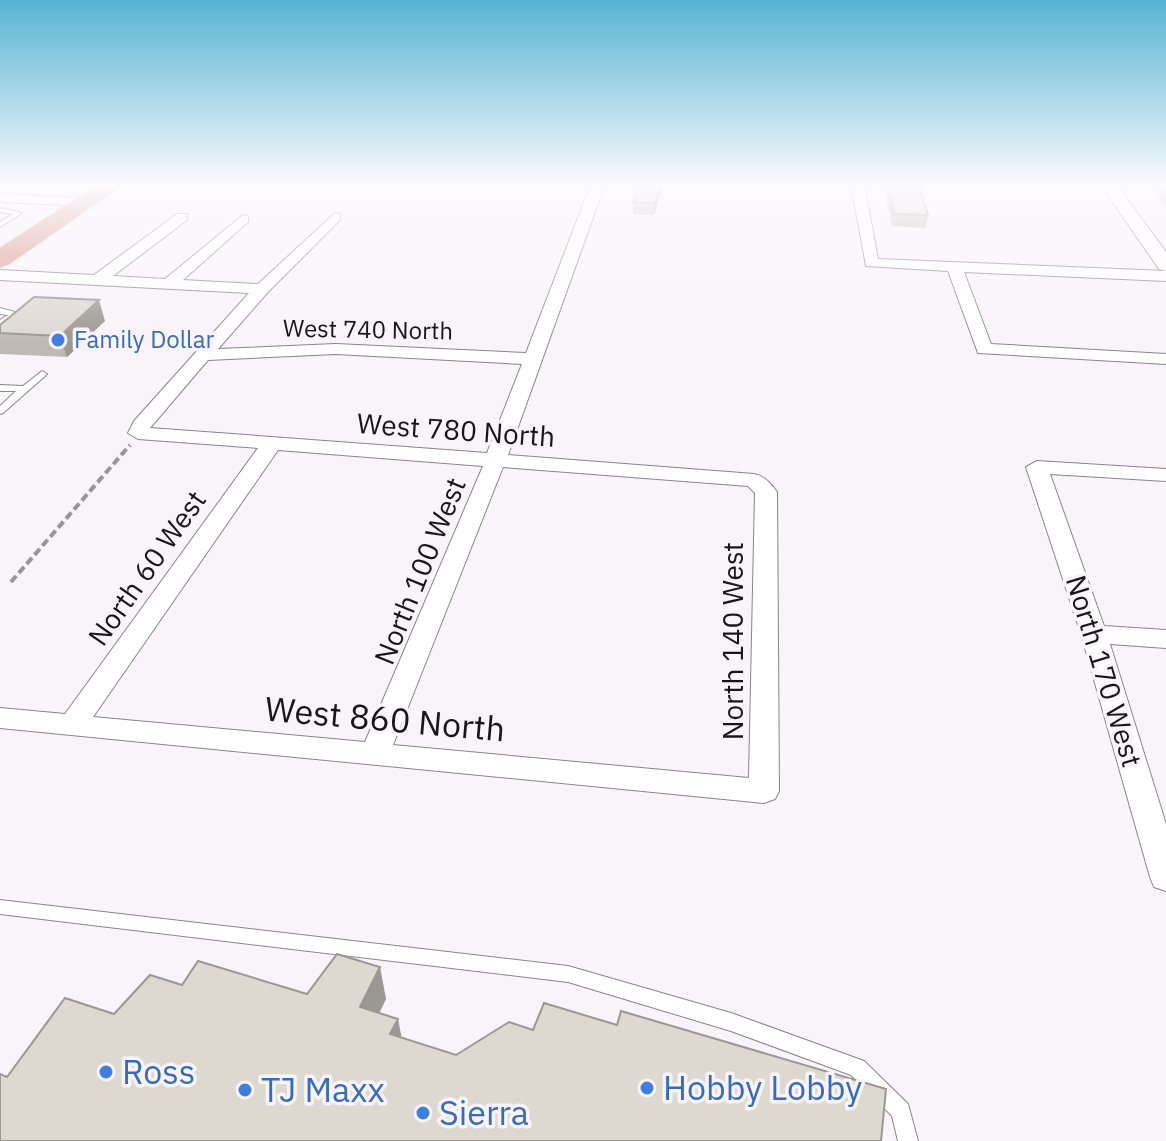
<svg xmlns="http://www.w3.org/2000/svg" width="1166" height="1141" viewBox="0 0 1166 1141" font-family="'IBM Plex Sans',sans-serif">
<style>
.lines{fill:none;stroke-linecap:round;stroke-linejoin:round}
.service-casing{stroke:#8a858b;stroke-width:2}
.minor-casing{stroke:#8a858b;stroke-width:2}
.tertiary-casing{stroke:#8a858b;stroke-width:2}
.trunk-casing{stroke:#d1d0d1;stroke-width:2}
.path{stroke:#989498;stroke-width:4;stroke-dasharray:8 4;stroke-linecap:butt}
.service{fill:#fff;fill-rule:evenodd}
.minor{fill:#fff;fill-rule:evenodd}
.tertiary{fill:#fff;fill-rule:evenodd}
.trunk{fill:#db948a;fill-rule:evenodd}
.wall{fill:#bebab3}
.shaded-wall{fill:#9b9792}
.building{fill:#ddd8d0;stroke:#9b9792;stroke-width:2}
.shop-dot{fill:#3f7fe0;stroke:#f9f3fa;stroke-width:3}
.labels{text-anchor:middle;stroke-width:7;stroke-linejoin:round;paint-order:stroke}
.far-street-label{font-size:24px;fill:#181618;stroke:#f9f3fa}
.far-shop-label{font-size:24px;fill:#366cbe;stroke:#f9f3fa;text-anchor:start}
.street-label{font-size:28px;fill:#181618;stroke:#f9f3fa}
.near-street-label{font-size:34px;fill:#181618;stroke:#f9f3fa}
.near-shop-label{font-size:34px;fill:#366cbe;stroke:#f9f3fa;text-anchor:start}
</style>
<rect width="100%" height="100%" fill="#f9f3fa"/>
<g class="lines">
<defs>
<path id="service" d="M293,184H302L299,186Z
M0,208L22,213L0,227V222L13,214L0,212Z
M0,308L19,313L0,327V320L8,315L0,314Z
M42,371L47,374L45,376L3,413L0,414V406L16,391H0V385L23,386Z
M0,900L568,966L731,1013L864,1061L908,1104L918,1141H898L892,1116L851,1075L731,1031L568,982L0,914Z"/>
<path id="minor" d="M591,184H605L508,455L754,474C764,476 771,483 777,492L779,791L775,799L764,803L0,728V708L65,714L258,448L138,439L128,433L134,421L249,293L0,280V270L94,275L177,214H187V220L113,276L165,279L243,215L248,216V222L183,280L258,284L335,213L340,214V220L268,292L218,349L336,344L526,353ZM336,354L522,364L487,453L150,428L208,360ZM278,450L483,466L365,742L93,717ZM503,467L748,486L755,493L749,778L393,745Z
M851,184H864L878,259L1166,271V281L964,272L991,344L1166,354V364L978,353L948,271L866,266Z
M0,194L86,198L93,202L86,206L0,202Z
M1037,461L1166,469V481L1050,474L1104,626L1166,630V648L1110,644L1166,824V891L1154,887L1150,877L1081,634L1026,467Z"/>
<path id="tertiary" d="M1100,184H1116L1166,252V271L1159,269Z"/>
<path id="trunk" d="M99,184H124L9,264L0,267V248Z"/>
</defs>
<use href="#service" class="service-casing"/>
<use href="#minor" class="minor-casing"/>
<use href="#tertiary" class="tertiary-casing"/>
<use href="#trunk" class="trunk-casing"/>
<path class="path" d="M11,582L130,445"/>
<use href="#service" class="service"/>
<use href="#minor" class="minor"/>
<use href="#tertiary" class="tertiary"/>
<use href="#trunk" class="trunk"/>
</g>
<path class="wall" d="M640,184H670L668,189H662L654,215L633,214V202Z
M883,184H918L928,215L926,228L892,226Z
M1148,184H1166V206Z
M105,321L67,357L0,354V325Z"/>
<path class="shaded-wall" d="M660,184H662V189L654,215L655,203Z
M99,300L105,321L67,357L60,336Z
M380,967L386,999L367,1039L360,1007Z
M398,1019L404,1050L390,1034Z"/>
<path class="building" d="M640,184H660L655,203L633,202Z
M887,184H918L928,215L894,214Z
M34,297L99,300L60,336L0,333V325Z
M337,954L380,967L360,1007L398,1019L390,1034L456,1055L509,1022L533,1030L544,1003L617,1025L621,1011L886,1089L881,1141H0V1074L7,1077L65,998L114,1014L150,975L182,985L198,961L307,994Z"/>
<linearGradient id="sky" x2="0" y2="1"><stop stop-color="#56b4d5"/><stop offset="0.54" stop-color="#fcfafd"/><stop offset="1" stop-color="#fcfafd" stop-opacity="0"/></linearGradient>
<rect width="1166" height="343" fill="url(#sky)"/>
<g class="shop-dot">
<circle cx="58" cy="340" r="8"/>
<circle cx="106" cy="1072" r="8"/>
<circle cx="647" cy="1088" r="8"/>
<circle cx="245" cy="1090" r="8"/>
<circle cx="423" cy="1113" r="8"/>
</g>
<g class="labels">
<g class="far-street-label">
<text transform="translate(368 330) rotate(1)" y="8">West 740 North</text>
</g>
<g class="far-shop-label">
<text x="74" y="348">Family Dollar</text>
</g>
<g class="street-label">
<text transform="translate(456 430) rotate(4)" y="10">West 780 North</text>
<text transform="translate(147 568) rotate(-55)" y="10">North 60 West</text>
<text transform="translate(420 571) rotate(-68)" y="10">North 100 West</text>
<text transform="translate(733 641) rotate(-90)" y="10">North 140 West</text>
<text transform="translate(1104 671) rotate(73)" y="10">North 170 West</text>
</g>
<g class="near-street-label">
<text transform="translate(385 719) rotate(5)" y="12">West 860 North</text>
</g>
<g class="near-shop-label">
<text x="122" y="1084">Ross</text>
<text x="663" y="1100">Hobby Lobby</text>
<text x="261" y="1102">TJ Maxx</text>
<text x="439" y="1125">Sierra</text>
</g>
</g>
</svg>
